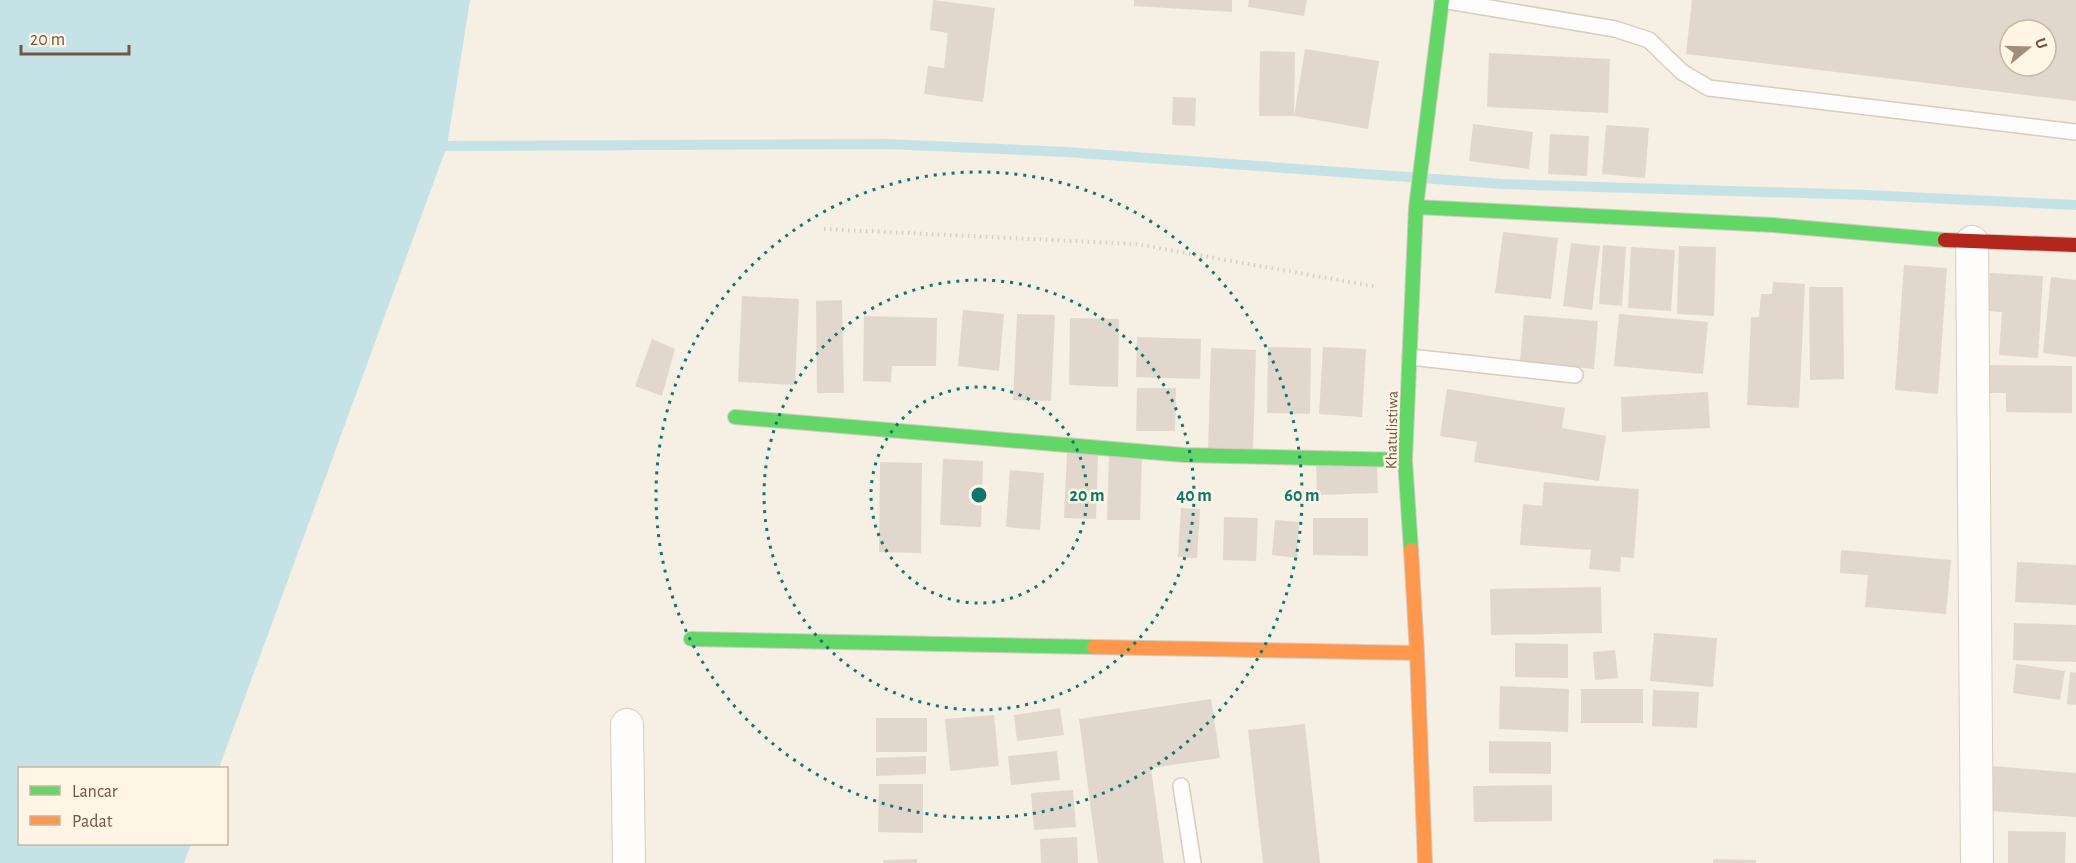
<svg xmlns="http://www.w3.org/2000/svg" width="2076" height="863" viewBox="0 0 2076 863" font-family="'Alegreya Sans',sans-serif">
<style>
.water{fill:#c5e3e6}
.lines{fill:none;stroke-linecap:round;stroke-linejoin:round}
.stream{stroke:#c5e3e6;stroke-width:10}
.building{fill:#e2d7cc;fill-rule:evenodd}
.lane-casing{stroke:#d7ccc2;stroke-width:18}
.street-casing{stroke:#d7ccc2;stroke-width:34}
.fast-casing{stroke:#d6cbc1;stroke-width:16}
.slow-casing{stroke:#d6cbc1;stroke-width:16}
.jam-casing{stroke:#d6cbc1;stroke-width:16}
.path{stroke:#d7cec7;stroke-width:4;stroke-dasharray:1.5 4.5;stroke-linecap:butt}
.lane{stroke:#fefdfb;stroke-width:15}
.street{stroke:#fefdfb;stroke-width:32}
.fast{stroke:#63d668;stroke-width:14}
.slow{stroke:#ff974d;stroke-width:14}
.jam{stroke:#b3261e;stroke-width:14}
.ring{fill:none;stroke:#0f766e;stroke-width:3;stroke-dasharray:3 6}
.labels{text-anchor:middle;stroke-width:5;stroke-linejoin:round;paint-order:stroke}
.street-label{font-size:16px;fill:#745644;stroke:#fff5e4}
.centre{fill:#0f766e;stroke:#fff5e4;stroke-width:3}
.ring-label{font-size:18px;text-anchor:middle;font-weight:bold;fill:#0f766e;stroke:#fff5e4;stroke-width:5;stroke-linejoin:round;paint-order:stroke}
</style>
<rect width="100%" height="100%" fill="#f6efe4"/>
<path class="water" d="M0,0H470L447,146L219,768H20V844H191L184,863H0Z"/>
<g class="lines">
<path class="stream" d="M447,146L887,144L1066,152L1503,184L1866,195L2076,205"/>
</g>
<path class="building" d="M933,0L995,8L983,102L924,94L928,66L944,68L948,33L930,30Z
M1134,0H1232V12L1134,6Z
M1249,0H1307L1304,16L1248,7Z
M1692,0H2076V101L1686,54ZM2010,30H2046V66H2010Z
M1305,49L1379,61L1368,129L1294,116H1259L1260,51L1295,52L1294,116Z
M1489,53L1610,59L1608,113L1487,107Z
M1173,97L1196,98L1195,126L1172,125Z
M1473,124L1533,132L1529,169L1469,161Z
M1606,125L1649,128L1645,178L1602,174Z
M1550,134L1589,136L1587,176L1548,174Z
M1503,232L1558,238L1551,299L1495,293Z
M1571,243L1600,246L1592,310L1563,306Z
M1603,245L1626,247L1622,306L1599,304Z
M1679,246L1716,247L1714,316L1677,314Z
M1631,247L1675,250L1671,311L1628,308Z
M1904,265L1947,268L1938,394L1895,390Z
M1990,273L2043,276L2038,358L1999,355L2002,312L1987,311Z
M2051,277L2076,280V357L2043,353Z
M1773,282L1805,284L1799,408L1747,405L1751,317H1759L1761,294H1772Z
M1809,287H1843L1844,379L1810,380Z
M742,296L799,299L795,385L738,382Z
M842,300L844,393H817L816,301Z
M963,310L1004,314L999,371L958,366Z
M1017,314L1055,315L1051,401L1013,400Z
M1619,314L1708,322L1703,374L1614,366Z
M1524,315L1598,321L1594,369L1520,362Z
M864,316L937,318L936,366H892L891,382L863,381Z
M1070,318L1119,319L1118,387L1069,385Z
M1137,337L1201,339L1200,379L1136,377Z
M652,339L675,349L662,396L635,386Z
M1268,347L1311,348L1310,414L1267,413Z
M1323,347L1366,349L1362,417L1319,414Z
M1211,348L1256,350L1253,451L1208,450Z
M1987,365L2072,366V413L2006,412V393H1987Z
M1137,388H1176L1175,431H1136Z
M1447,389L1565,408L1562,428L1606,436L1599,481L1474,462L1477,442L1440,436Z
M1708,392L1710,428L1622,432L1621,397Z
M1067,453L1098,454L1096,519L1064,518Z
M1109,455L1142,456L1140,520H1107Z
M943,459L983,461L981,527L940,525Z
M1377,461L1378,493L1317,495L1316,462Z
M880,462L922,463L921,553L879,552Z
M1010,470L1044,473L1040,530L1006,527Z
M1544,482L1639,489L1634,558L1621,557L1620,572L1589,569L1591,550L1520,545L1523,504L1542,506Z
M1181,508L1200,509L1197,558L1178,557Z
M1224,517L1258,518L1256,561L1223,560Z
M1313,518H1368V556L1313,555Z
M1275,520L1299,522L1297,558L1272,555Z
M1841,550L1951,560L1946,614L1865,607L1868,575L1840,573Z
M2017,562L2076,565V605L2015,602Z
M1601,587L1602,633L1491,635L1490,589Z
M2014,623L2076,625V662L2013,660Z
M1654,633L1717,638L1713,687L1650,681Z
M1515,643L1568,644V678L1515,677Z
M1615,650L1618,678L1595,680L1593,652Z
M2016,664L2065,671L2060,700L2013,693Z
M2070,672L2076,673V705L2067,704Z
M1500,686L1569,689L1568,732L1499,729Z
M1581,689H1643V723H1581Z
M1653,690L1699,692L1697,728L1652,726Z
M1211,699L1220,758L1151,768L1164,863H1098L1079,719Z
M1060,708L1064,735L1017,741L1014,715Z
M994,715L999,766L950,771L945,719Z
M876,718H927V752H876Z
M1305,724L1320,863H1263L1248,730Z
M1489,741L1551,742V774L1489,773Z
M1057,751L1060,780L1011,785L1008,756Z
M926,756V774L876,776V758Z
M1993,766L2076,773V817L1989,811Z
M879,784H923V833L878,832Z
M1552,785V821L1474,822L1473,786Z
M1073,790L1076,827L1034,830L1031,793Z
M2008,831L2066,832L2065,863H2008Z
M1077,837L1078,863H1041L1040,839Z
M917,859V863H883V860Z
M1713,859L1756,860V863H1713Z"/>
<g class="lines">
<defs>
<path id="lane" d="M1442,0L1615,29L1649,40L1682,72L1709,88L2076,132
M1410,357L1575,375
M1181,786L1193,863"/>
<path id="street" d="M1972,242L1977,863
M627,725L629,863"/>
<path id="fast" d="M1416,207L1773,225L1945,240
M735,417L1184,455L1405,460
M1411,550L1405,460L1416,207L1442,0
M691,639L1094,647"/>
<path id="slow" d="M1411,550L1417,653L1425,863
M1094,647L1417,653"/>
<path id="jam" d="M1945,240L2076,245"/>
</defs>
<use href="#lane" class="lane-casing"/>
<use href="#street" class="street-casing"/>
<use href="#fast" class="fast-casing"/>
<use href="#slow" class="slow-casing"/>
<use href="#jam" class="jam-casing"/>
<path class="path" d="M824,229L1136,244L1378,287"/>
<use href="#lane" class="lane"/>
<use href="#street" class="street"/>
<use href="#fast" class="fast"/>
<use href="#slow" class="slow"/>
<use href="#jam" class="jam"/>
</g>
<g class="ring">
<circle cx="979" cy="495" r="108"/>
<circle cx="979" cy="495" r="215"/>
<circle cx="979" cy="495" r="323"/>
</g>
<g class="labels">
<g class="street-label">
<text transform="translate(1391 430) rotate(-89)" y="6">Khatulistiwa</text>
</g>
</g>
<circle cx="979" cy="495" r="9" class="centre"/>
<g class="ring-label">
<text x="1087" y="501">20 m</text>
<text x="1194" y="501">40 m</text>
<text x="1302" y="501">60 m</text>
</g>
<rect x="18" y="767" width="210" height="78" fill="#fff5e4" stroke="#c7b5a4" stroke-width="1.5"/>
<rect x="30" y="786" width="30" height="9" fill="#63d668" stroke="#c7b5a4" stroke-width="1.5"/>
<text x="72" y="797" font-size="18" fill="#745644">Lancar</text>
<rect x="30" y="816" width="30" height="9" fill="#ff974d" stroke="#c7b5a4" stroke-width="1.5"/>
<text x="72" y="827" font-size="18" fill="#745644">Padat</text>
<g transform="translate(2028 48) rotate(71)"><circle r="28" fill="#fff5e4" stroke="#c7b5a4" stroke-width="1.5"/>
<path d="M0-4.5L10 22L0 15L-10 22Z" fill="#a28c7c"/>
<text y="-9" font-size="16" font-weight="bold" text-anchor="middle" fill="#745644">U</text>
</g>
<path d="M21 45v9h108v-9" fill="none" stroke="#745644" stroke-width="3"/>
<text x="30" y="45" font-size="18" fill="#745644" stroke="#fff5e4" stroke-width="4.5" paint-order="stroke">20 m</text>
</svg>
